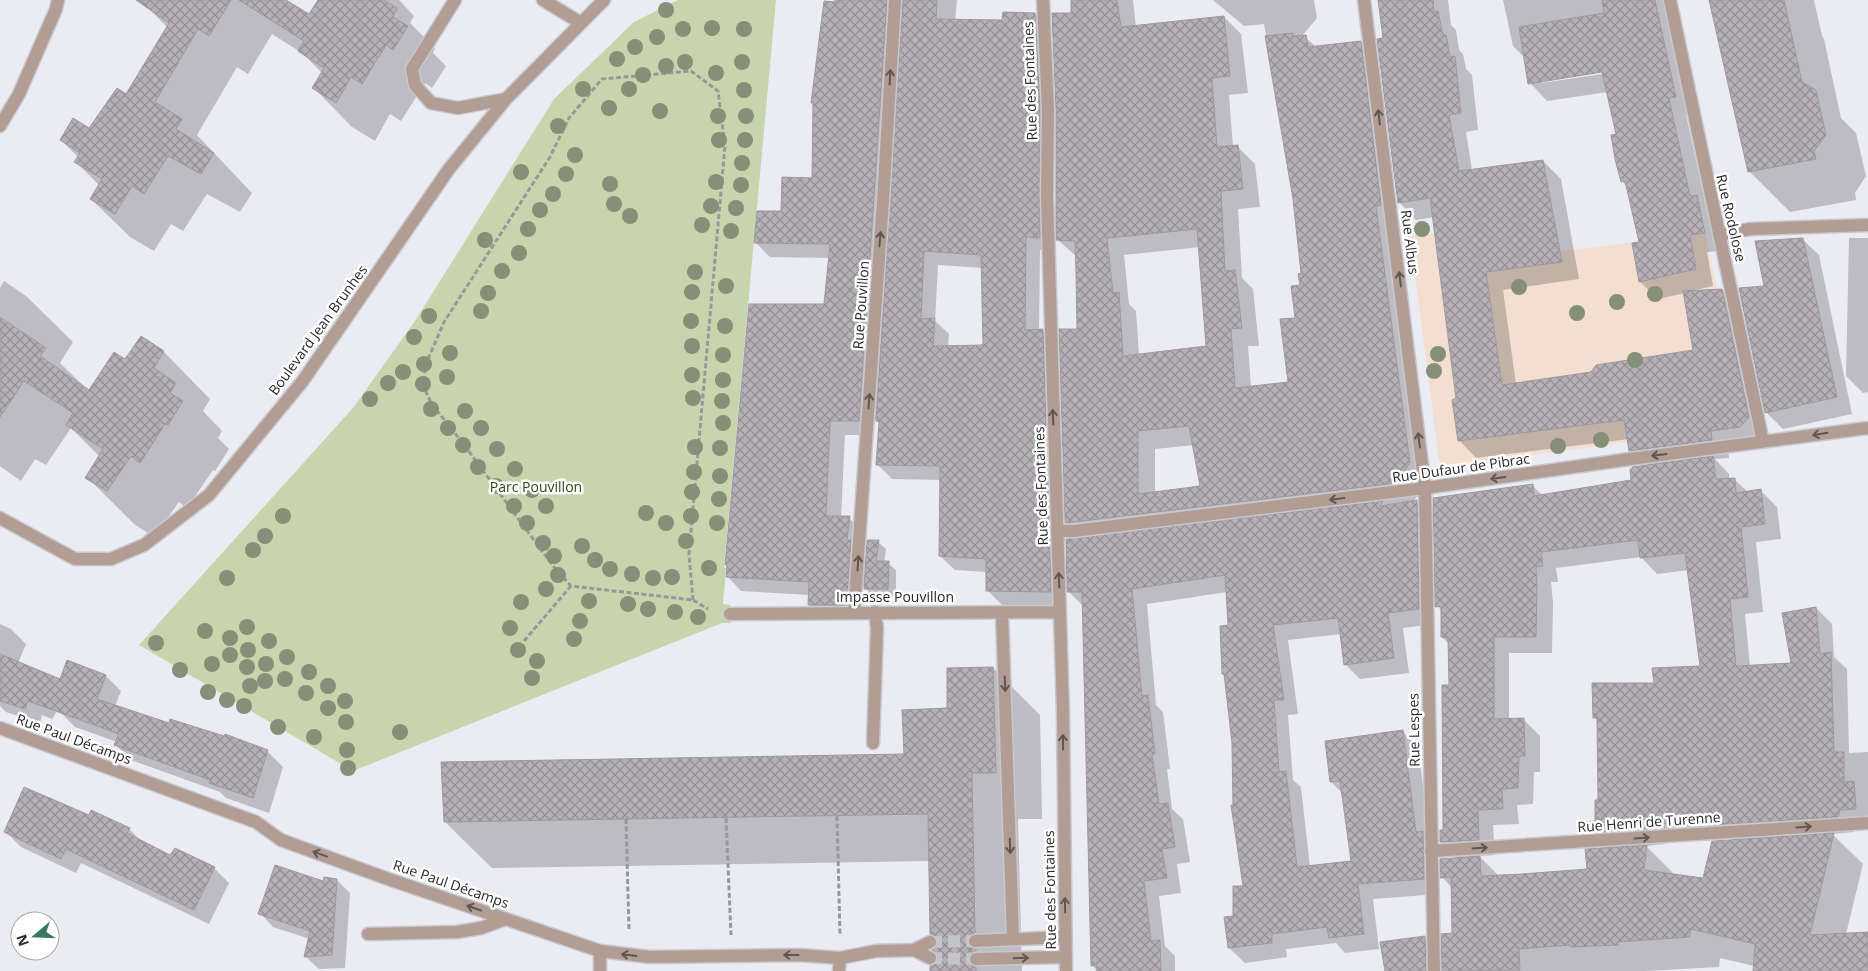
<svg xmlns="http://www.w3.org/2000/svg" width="1868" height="971" viewBox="0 0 1868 971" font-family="'Open Sans',sans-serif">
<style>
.education{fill:#f3ded0}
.park{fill:#c6d5ac}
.shadow{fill:#0003;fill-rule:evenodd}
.building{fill:url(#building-cross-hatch);stroke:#9e999e;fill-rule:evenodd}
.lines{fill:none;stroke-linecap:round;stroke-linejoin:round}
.minor-tunnel{stroke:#c4c5cb;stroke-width:12;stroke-dasharray:12 6;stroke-linecap:butt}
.minor-casing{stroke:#c8c9cf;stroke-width:15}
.path{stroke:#97989d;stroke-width:3;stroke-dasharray:5 2.5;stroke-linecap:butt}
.minor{stroke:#b19d93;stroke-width:12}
.tree{fill:#868f77}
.oneway{stroke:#5e5754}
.labels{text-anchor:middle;stroke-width:5;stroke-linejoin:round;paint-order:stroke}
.street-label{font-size:14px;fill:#27282a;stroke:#fff}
.park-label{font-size:14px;fill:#344311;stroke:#fff}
</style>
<defs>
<pattern id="building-cross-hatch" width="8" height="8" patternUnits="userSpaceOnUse" patternTransform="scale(1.25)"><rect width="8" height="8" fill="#b6b0b6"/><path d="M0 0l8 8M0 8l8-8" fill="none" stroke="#948f94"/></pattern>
</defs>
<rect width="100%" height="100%" fill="#ebecf3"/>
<path class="education" d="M1529,222L1534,255L1705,233L1736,380L1624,420L1628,442L1440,468L1410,236Z"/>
<path class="park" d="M678,0H776L724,567L726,568L723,604L730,605L731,623H722L353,771L139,645L353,408L415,321L554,99L634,22Z"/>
<path class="shadow" d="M150,0H283L310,16L320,0H399L414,16L410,23L435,48L433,53L446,66L432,88L425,83L401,121L390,114L375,141L352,127L314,88L323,74L302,53L272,34L248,74L237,67L197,135L252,193L240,212L207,194L183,231L171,224L154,251L130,237L91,199L99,185L76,162L78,157L61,140L90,129L126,95L167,27L146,6Z
M836,0H957L955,21H1003L1035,14L1050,28L1054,125V252L1040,250L1039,331H1042L1057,345L1065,606L1002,605L987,590V572L955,570L940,556L941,480L892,479L877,464L880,424L875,419L873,435H845L841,517L849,518L864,532L862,552L867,558L878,542L886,549L884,563H888L896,570V596H873L863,586L862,603L824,619L809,604L810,595L741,591L727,576L728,566L726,564L825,305L830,258L770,257L756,243L814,179L815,105L812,103ZM938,265L983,268L985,346L948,347L949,334L935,321Z
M1072,0H1133L1136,27L1224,17L1241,34L1248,93L1229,95L1233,147L1237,146L1255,164L1260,207L1238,209L1242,278L1253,289L1259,346H1248L1251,387L1289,383L1303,274L1294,199L1264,24L1244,26L1213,0H1314L1317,18L1301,37H1305L1316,47L1360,42L1378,60L1399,223H1393L1427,481L1413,502H1417L1432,517L1434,624L1403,628L1409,673L1360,679L1345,664L1341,634L1288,640L1298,714L1288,715L1293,780L1301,787L1310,867L1352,862L1343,794L1331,782L1403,732L1418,747L1430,840L1438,848L1439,894L1373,899L1379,949L1345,953L1336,943L1286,949L1287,957L1245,963L1229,948L1235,917L1244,887L1234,806V743L1225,677L1223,674L1229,626L1227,592L1147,604L1156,705L1163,712L1170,769H1167L1172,809L1183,819L1190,862L1177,864L1181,893L1159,896L1165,946L1175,956V971H1097L1092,965L1083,606L1069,592L1083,538L1066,522L1078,330L1077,257L1058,240ZM1200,247L1207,347L1139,355L1136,311L1129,304L1124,255ZM1194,445L1201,487L1155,493V449Z
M1379,0H1448L1451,25L1456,30L1459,50L1463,54L1466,69L1472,75L1478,130L1466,132L1472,170L1543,161L1561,179L1579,279L1503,290L1516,384L1592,373L1694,351L1685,293L1658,299L1640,282L1641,243L1628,188L1622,181L1618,135L1608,92L1547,101L1530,83L1526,59L1513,46L1503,0H1668L1693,114L1686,115L1706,206L1714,214L1722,251L1707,252L1713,286L1695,290H1722L1740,308L1766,435L1728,449L1729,458L1715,459L1729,474V479H1734L1748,492L1761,491L1777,507L1781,539L1756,542L1763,612L1745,614L1750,667L1792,664L1816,608L1832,624L1834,657L1847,669L1849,753L1868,752V825L1855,826L1854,832L1832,834L1863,864L1846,934L1868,932V971H1754V966L1720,958L1719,967L1646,971H1386L1425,938L1442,955L1453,934L1452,888L1442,877L1458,859L1441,842L1444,831L1450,686L1449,644L1442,637L1443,612L1437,606L1532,485L1543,496L1632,481L1647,466L1630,450L1629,439L1476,458L1459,440L1458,399L1434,217L1416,220L1399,202ZM1608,70L1609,73L1542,83V80ZM1641,557L1657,574L1689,570L1701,668L1656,684L1595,718L1598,721L1600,801L1597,822L1585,833L1602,849L1588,870L1499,876L1479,856L1495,855L1493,825L1519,824L1517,805L1533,804L1534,772H1540V736L1524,720H1509V653H1552L1553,603L1551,582H1558L1556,568ZM1728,835L1734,841L1704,880L1676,876L1646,846L1665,844L1666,840Z
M1710,0H1814L1822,36L1824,39L1841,118L1856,133L1866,176L1855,193L1856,200L1790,212L1749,171Z
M1849,238H1868V392L1863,393L1846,376Z
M1802,239L1819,255L1852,414L1783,429L1766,412V287Z
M4,281L26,296L73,342L60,363L90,392L126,361L141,338L164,352L210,399L203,411L222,431L218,438L229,449L215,471L213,470L187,508L179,502L154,537L134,524L87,477L100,457L71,428L46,465L35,459L21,481L0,466V288Z
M0,624L11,629L26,644L18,663L60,684L106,676L121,691L115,706L170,724L267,751L283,767L269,813L226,798L220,792L131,760L116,745L117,742L75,727L60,712L62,703L52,719L42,715L40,723L6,712L0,706Z
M993,668L1040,715L1042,819H1018L1022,971H931L939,962V941L932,933L930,861L492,868L445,822L906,756L948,709Z
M89,817L129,829L143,843L171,857L214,868L229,883L209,924L81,863L76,873L21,847L6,832Z
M337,880L350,893L345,968L319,969L305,956L310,939L273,927L260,913L324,883Z"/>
<path class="building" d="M136,0H231L209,36L198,29L155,102L182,119L176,129L214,153L201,174L168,156L144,194L132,186L115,214L90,199L102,179L74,162L80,153L60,140L73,118L89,128L117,88L126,94L169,23Z
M239,0H286L309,14L318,0H384L397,8L393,17L408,26L393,50L386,45L362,84L351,77L336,103L312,88L324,68L298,51L304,41Z
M835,0H887L859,421H830L826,516H850L847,540H851L848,589H844L843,605H808L809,582L726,577L727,565H725L749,304H824L830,244L754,243L757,211H781L782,177L812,178L813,103H811L824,1L835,2Z
M903,0H937L936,19L1002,20L1003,12L1035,13L1040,110V238L1026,237L1025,330L1043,329L1051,592L986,591V559L939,556L940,466L876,465L879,422L876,421ZM924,251L981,255L983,345L933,346L935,318L921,319Z
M1071,0H1117L1121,27L1224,16L1230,76L1212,78L1217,147L1238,145L1243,189L1221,191L1225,271L1235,270L1242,328L1231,329L1235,388L1288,382L1280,319L1295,318L1291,286L1300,285L1298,274L1301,273L1293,199L1265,36L1293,33V36L1306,35L1308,47L1361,41L1381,205L1376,206L1410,463L1396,483L1065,523L1059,329H1077L1076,273L1075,241L1056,240V110L1052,13H1071ZM1197,229L1206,346L1123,356L1119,292L1113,293L1107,238ZM1189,426L1200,486L1138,494V431Z
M1378,0H1433L1434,12L1438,11L1443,35H1446L1450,57L1455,56L1461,113L1449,115L1459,171L1543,160L1562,262L1486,272L1502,385L1591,372L1596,365L1693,350L1683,291L1722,289L1749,417L1740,427L1711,431L1712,440L1629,451L1624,420L1458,441L1452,400L1456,398L1430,198L1398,203L1377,39L1383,38Z
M1602,0H1655L1676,97L1669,98L1690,196L1697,195L1705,233L1690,235L1696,269L1639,282L1632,243L1639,242L1625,181L1621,182L1615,159L1611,135L1616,134L1602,72L1528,84L1519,27L1604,13Z
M1709,0H1784L1802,82L1816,90L1826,135L1814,151L1816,159L1748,172Z
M1803,238L1837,397L1765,413L1739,288L1764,286L1755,241Z
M0,317L46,348L40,356L89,390L114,352L125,359L141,336L164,351L154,368L176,383L170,393L183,401L168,425L165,424L140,463L131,456L107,491L85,478L103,449L66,425L73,413L24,381L0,417Z
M1713,456L1716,479L1735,478L1736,493L1761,489L1765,524L1741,527L1748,597L1730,599L1736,666L1791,663L1782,613L1816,607L1820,654L1831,652L1834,752H1844V782L1854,781L1856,809L1840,810L1838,817L1716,825L1717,819L1650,825V829L1584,833L1583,822L1595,821V800H1598L1597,718H1593L1592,683H1654L1652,668L1700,666L1685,553L1640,558L1638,540L1541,552L1543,566L1536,567L1537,586L1536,637H1494V719L1524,718L1525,756H1519L1518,788L1502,789L1503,809L1478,810L1479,840L1440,842V830H1443L1442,685H1449L1448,638L1441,637V606L1435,607L1433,498L1533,484L1534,496L1631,480L1630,469H1632V467Z
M1417,500L1419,609L1388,613L1394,658L1344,665L1338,618L1273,625L1284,700H1274L1279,772L1286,771L1297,867L1351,861L1340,781L1330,782L1325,741L1403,730L1416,832L1423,831L1424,879L1358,884L1364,934L1329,938L1327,927L1272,934V943L1228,948L1224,917L1233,916V886H1243L1231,805H1233L1232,743L1224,674H1222L1220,626L1228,625L1225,575L1132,589L1142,696L1148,695L1155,754H1152L1159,804L1168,803L1175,847L1162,849L1167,878L1144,881L1151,941L1160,940L1161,971H1097L1096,965L1091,966L1082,592H1067L1066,539L1383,501L1380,506Z
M867,540H879L876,561H889L888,589H864Z
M0,654L60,679L67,660L106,675L97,699L169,723L170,719L224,736L225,734L268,750L253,798L209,783L210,780L114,745L119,734L28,701L25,709L0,701Z
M993,667L996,773H972L975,933L970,934L967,941L968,946L976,949V951L969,955L968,959L969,964L976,967V971H930V966L937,961V954L932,950L936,947L938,942L935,936L930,934L928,814L444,822L441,762L904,754L902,710L947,708V668Z
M24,787L89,815L91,810L130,828L127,833L170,855L175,848L215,867L194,910L66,849L61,859L4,832Z
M1834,833L1810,935L1868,932V971H1753L1755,944L1691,929L1689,937L1617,942L1618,945L1571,947L1570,945L1519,949L1520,970L1442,971L1441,934L1452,933L1451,877L1440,878V859L1480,856L1481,876L1522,874L1587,869L1585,849L1647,845L1644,870L1703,878L1712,841Z
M275,865L323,881L324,877L337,879L332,955L304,957L310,931L258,914Z
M1425,936L1426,971H1385L1380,942Z"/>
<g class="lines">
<path class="minor-tunnel" d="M930,942L975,941
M930,958L976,959"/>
<defs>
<path id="minor" d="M455,0L412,69L415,85L431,103L458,108L506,99
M543,0L581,23
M1043,0L1048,110L1047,197L1063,712L1066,971
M1364,0L1425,488L1434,971
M1670,0L1763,442
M0,126L19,94L56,9L58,0
M1719,235L1750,229L1868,225
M0,518L75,559H111L144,545L209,495L302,382L449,169L506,99L604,0
M1057,531H1074L1425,488L1630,459L1868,428
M854,612L883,201L895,0
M1002,613L1013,939
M730,614L1060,612
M0,728L256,822L281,840L391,880L600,951L650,957L799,955L840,958L876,951L914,950L930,942
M873,743L877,628L875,612
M1431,851L1868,823
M368,934L457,932L481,928L506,919
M975,941L1065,937
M914,950L930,958
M976,959L1065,957
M600,971V951
M839,971L840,958"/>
</defs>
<use href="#minor" class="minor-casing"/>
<path class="path" d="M693,600L689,554L725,146L718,91L691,71L602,79L569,118L550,157L444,322L425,366L424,387L431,403L465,446L553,566L571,586L693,600L708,609
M524,641L571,586
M837,816L840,935
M726,818L731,935
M626,819L629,931"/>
<use href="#minor" class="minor"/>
</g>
<g class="tree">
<circle cx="666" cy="10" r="8"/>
<circle cx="712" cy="28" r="8"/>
<circle cx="683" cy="29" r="8"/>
<circle cx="744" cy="29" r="8"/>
<circle cx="657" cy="37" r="8"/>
<circle cx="635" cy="47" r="8"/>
<circle cx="617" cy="59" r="8"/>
<circle cx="685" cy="62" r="8"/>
<circle cx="742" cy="62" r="8"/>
<circle cx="666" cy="66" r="8"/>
<circle cx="716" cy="73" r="8"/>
<circle cx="643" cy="75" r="8"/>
<circle cx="583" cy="89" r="8"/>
<circle cx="629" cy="89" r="8"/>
<circle cx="744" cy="90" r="8"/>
<circle cx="609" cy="108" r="8"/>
<circle cx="660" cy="111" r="8"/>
<circle cx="718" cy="116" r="8"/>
<circle cx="746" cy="116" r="8"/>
<circle cx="558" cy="126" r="8"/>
<circle cx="719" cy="140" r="8"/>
<circle cx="745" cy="140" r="8"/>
<circle cx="575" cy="155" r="8"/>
<circle cx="742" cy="163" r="8"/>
<circle cx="521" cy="172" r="8"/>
<circle cx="566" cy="174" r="8"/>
<circle cx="716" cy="182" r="8"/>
<circle cx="610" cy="184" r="8"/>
<circle cx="741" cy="185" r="8"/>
<circle cx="553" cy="194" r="8"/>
<circle cx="614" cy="204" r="8"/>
<circle cx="711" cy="206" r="8"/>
<circle cx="736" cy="208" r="8"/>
<circle cx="540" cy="210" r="8"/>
<circle cx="630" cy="216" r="8"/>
<circle cx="702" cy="225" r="8"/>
<circle cx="528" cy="229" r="8"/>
<circle cx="1422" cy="229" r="8"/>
<circle cx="731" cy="231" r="8"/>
<circle cx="485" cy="240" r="8"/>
<circle cx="519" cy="253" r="8"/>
<circle cx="502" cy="271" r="8"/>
<circle cx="695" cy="272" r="8"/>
<circle cx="726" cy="286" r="8"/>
<circle cx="1519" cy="287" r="8"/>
<circle cx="692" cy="292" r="8"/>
<circle cx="488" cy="293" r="8"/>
<circle cx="1655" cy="294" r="8"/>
<circle cx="1617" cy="302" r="8"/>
<circle cx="481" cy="311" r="8"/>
<circle cx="1577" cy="313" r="8"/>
<circle cx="429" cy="316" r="8"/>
<circle cx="691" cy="321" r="8"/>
<circle cx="725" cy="326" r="8"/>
<circle cx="414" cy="337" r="8"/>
<circle cx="692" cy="346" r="8"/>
<circle cx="450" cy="353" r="8"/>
<circle cx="1438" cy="354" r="8"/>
<circle cx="723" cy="355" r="8"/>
<circle cx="1635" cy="360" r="8"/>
<circle cx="424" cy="364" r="8"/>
<circle cx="1434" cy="371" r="8"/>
<circle cx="403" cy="372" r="8"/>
<circle cx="692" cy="375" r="8"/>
<circle cx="447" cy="377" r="8"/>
<circle cx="723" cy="380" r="8"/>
<circle cx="388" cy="383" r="8"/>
<circle cx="423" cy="384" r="8"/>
<circle cx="693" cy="398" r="8"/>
<circle cx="370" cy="399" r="8"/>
<circle cx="722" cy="401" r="8"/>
<circle cx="431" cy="409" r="8"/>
<circle cx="465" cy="411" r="8"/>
<circle cx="723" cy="423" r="8"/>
<circle cx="448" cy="428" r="8"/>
<circle cx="481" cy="428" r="8"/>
<circle cx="1601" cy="440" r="8"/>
<circle cx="463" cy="445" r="8"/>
<circle cx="1558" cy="446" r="8"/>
<circle cx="695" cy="447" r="8"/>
<circle cx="720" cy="448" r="8"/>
<circle cx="497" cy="449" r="8"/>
<circle cx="478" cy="467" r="8"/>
<circle cx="515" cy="469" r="8"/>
<circle cx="694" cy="472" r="8"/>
<circle cx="720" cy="476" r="8"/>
<circle cx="496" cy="486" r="8"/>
<circle cx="532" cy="490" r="8"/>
<circle cx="692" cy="492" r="8"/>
<circle cx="719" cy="499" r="8"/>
<circle cx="514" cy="506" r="8"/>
<circle cx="546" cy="506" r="8"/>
<circle cx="646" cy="513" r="8"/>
<circle cx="283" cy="516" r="8"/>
<circle cx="691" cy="516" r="8"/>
<circle cx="527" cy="523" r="8"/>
<circle cx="666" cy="523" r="8"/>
<circle cx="717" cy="523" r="8"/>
<circle cx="265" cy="536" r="8"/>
<circle cx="686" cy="541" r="8"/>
<circle cx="543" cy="543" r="8"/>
<circle cx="582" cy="546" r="8"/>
<circle cx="253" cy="550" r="8"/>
<circle cx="554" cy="556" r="8"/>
<circle cx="595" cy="560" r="8"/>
<circle cx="709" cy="568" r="8"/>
<circle cx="610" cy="569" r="8"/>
<circle cx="632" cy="574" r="8"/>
<circle cx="558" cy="575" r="8"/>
<circle cx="672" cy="577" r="8"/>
<circle cx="227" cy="578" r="8"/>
<circle cx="653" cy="578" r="8"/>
<circle cx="546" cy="589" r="8"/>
<circle cx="589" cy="601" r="8"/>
<circle cx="521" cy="602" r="8"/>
<circle cx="628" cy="604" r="8"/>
<circle cx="648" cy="609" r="8"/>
<circle cx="675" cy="612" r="8"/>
<circle cx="698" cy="617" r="8"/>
<circle cx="580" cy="621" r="8"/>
<circle cx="247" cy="627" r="8"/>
<circle cx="510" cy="628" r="8"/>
<circle cx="205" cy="631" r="8"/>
<circle cx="230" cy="638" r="8"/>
<circle cx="574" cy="639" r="8"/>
<circle cx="269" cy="641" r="8"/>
<circle cx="156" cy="643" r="8"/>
<circle cx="248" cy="650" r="8"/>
<circle cx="518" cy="650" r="8"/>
<circle cx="230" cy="655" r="8"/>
<circle cx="287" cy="657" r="8"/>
<circle cx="537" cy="661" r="8"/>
<circle cx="212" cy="664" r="8"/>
<circle cx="266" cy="664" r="8"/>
<circle cx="247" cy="667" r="8"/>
<circle cx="180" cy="670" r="8"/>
<circle cx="309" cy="672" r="8"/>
<circle cx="532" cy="678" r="8"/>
<circle cx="285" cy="679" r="8"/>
<circle cx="265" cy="681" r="8"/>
<circle cx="250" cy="686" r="8"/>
<circle cx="328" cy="686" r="8"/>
<circle cx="208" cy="692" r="8"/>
<circle cx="306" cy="693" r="8"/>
<circle cx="227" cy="700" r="8"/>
<circle cx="345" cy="701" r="8"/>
<circle cx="244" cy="706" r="8"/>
<circle cx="328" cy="708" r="8"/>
<circle cx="346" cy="722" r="8"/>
<circle cx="278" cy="727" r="8"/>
<circle cx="400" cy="732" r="8"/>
<circle cx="314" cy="737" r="8"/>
<circle cx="347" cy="750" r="8"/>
<circle cx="348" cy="768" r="8"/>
</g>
<defs><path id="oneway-shaft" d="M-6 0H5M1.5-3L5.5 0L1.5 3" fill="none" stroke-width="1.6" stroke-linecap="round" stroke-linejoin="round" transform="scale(1.25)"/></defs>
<g class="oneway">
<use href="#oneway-shaft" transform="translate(890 77) rotate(-87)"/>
<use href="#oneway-shaft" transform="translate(1379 117) rotate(-97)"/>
<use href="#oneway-shaft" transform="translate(880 239) rotate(-86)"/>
<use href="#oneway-shaft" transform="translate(1400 279) rotate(-97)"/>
<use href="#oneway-shaft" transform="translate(869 401) rotate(-86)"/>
<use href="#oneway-shaft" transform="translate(1053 417) rotate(-92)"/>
<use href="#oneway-shaft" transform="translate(1820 434) rotate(171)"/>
<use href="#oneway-shaft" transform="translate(1419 440) rotate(-97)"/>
<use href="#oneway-shaft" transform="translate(1659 455) rotate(173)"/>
<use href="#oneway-shaft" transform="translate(1498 478) rotate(172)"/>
<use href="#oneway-shaft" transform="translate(1337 499) rotate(173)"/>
<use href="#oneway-shaft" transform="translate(858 563) rotate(-86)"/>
<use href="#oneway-shaft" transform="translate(1059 580) rotate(-92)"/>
<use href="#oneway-shaft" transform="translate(1005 684) rotate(88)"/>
<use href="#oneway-shaft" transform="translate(1063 742) rotate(-91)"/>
<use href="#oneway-shaft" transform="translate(1804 827) rotate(-4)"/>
<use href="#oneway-shaft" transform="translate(1642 838) rotate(-4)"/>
<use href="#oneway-shaft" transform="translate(1010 846) rotate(88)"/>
<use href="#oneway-shaft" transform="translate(1480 848) rotate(-4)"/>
<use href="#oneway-shaft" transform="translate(320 854) rotate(-160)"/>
<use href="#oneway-shaft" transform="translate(1065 905) rotate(-91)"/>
<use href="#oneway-shaft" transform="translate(474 908) rotate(-161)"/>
<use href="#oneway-shaft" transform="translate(629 955) rotate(-173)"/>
<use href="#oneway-shaft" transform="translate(791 955) rotate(180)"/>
<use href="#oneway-shaft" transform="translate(1021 958) rotate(-1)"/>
</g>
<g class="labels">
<g class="street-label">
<text transform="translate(1030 81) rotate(-92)" y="5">Rue des Fontaines</text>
<text transform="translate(1731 218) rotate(77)" y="5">Rue Rodolose</text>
<text transform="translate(1410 242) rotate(83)" y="5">Rue Albus</text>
<text transform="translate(861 305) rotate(-86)" y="5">Rue Pouvillon</text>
<text transform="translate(318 330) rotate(-54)" y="5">Boulevard Jean Brunhes</text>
<text transform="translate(1461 468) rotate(-8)" y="5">Rue Dufaur de Pibrac</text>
<text transform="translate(1041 486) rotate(-92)" y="5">Rue des Fontaines</text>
<text x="895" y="602">Impasse Pouvillon</text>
<text transform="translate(1414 730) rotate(-91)" y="5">Rue Lespes</text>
<text transform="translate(74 739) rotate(20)" y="5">Rue Paul Décamps</text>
<text transform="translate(1649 822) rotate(-4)" y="5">Rue Henri de Turenne</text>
<text transform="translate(451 884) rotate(19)" y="5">Rue Paul Décamps</text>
<text transform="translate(1050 890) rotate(-91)" y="5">Rue des Fontaines</text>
</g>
<g class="park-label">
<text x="536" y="492">Parc Pouvillon</text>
</g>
</g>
<g transform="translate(35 936) rotate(251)"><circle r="24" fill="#ffffff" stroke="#a9a9aa"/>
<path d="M0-4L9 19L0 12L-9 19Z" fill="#397866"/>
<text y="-8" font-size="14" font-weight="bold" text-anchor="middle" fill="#27282a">N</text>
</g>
</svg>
